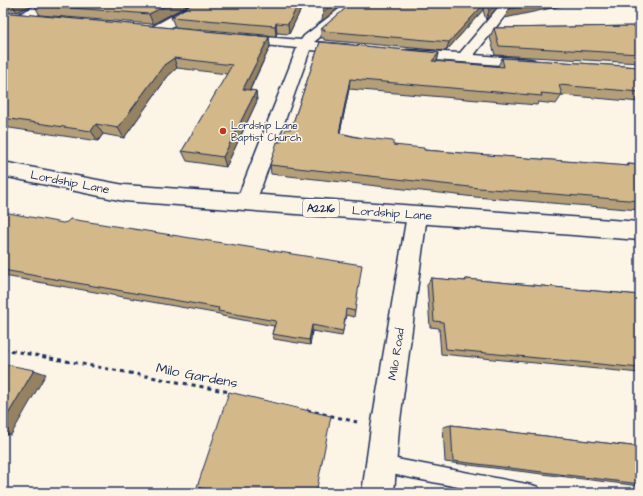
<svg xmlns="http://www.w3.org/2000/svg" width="643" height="496" viewBox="0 0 643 496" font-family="'Architects Daughter',sans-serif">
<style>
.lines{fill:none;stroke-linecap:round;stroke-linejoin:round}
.lane-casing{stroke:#1b2f5e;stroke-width:3}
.street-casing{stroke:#1b2f5e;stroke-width:3}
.primary-casing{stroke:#1b2f5e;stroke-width:3}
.path{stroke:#1b2f5e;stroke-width:3;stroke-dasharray:4 4;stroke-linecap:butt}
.lane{fill:#fcf5e5;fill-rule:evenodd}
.street{fill:#fcf5e5;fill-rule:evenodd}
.primary{fill:#fcf5e5;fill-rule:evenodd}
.wall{fill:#b59f76;stroke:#1b2f5e}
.shaded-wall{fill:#948260;stroke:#1b2f5e}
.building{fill:#d3b989;stroke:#1b2f5e}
.poi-dot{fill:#c8321e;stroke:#fcf5e5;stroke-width:1.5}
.labels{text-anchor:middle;stroke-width:3;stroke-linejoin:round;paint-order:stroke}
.far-poi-label{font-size:10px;fill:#1b2f5e;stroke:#fcf5e5;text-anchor:start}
.shield{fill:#fcf5e5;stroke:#5e6a86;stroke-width:1}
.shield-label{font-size:11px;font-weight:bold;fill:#1b2f5e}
.street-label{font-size:12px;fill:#1b2f5e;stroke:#fcf5e5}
.near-street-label{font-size:14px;fill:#1b2f5e;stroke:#fcf5e5}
</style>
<rect width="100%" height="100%" fill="#fcf5e5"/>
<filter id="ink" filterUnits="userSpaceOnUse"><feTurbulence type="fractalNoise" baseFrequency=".025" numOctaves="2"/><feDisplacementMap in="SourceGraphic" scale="8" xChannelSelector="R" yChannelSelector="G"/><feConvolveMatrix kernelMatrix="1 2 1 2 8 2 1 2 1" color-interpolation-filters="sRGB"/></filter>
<g filter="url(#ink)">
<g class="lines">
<defs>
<path id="lane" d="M381,456L532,485L538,487L540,493H489L381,472L376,469L373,464L376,459Z"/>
<path id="street" d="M41,3H57L55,6L3,32V22Z
M195,3H210L160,34H150L148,31L150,28Z
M347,3H361L314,42L348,45L353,46L355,49L353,52L348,53L310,50L256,202L253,208L246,210L239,208L236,202L297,48L241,43L236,42L234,39L236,36L241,35L301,40L304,36Z
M502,3H515L474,55L529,59L534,60L536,63L534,66L529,67L408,58L403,57L401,54L403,51L408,50L460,53Z
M417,207L424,209L427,215L399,428L394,493H362L371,428L407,215L410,209Z"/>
<path id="primary" d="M3,162L124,185L640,222V240L124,201L3,176Z"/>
</defs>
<use href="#lane" class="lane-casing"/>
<use href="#street" class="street-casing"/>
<use href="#primary" class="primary-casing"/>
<path class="path" d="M3,349L230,392
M307,410L357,422"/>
<use href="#lane" class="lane"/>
<use href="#street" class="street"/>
<use href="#primary" class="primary"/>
</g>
<path class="wall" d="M3,3H37L17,12L3,10Z
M192,3L153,24L40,15L34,5Z
M304,3L289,34L277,33L276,36L175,27L171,17Z
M352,3H501L486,20L483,10L446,51L324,40V38H321V29Z
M3,12L11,13L269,37L270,47L250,90L256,91L257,101L226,167L187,161L182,151L227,74L177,68L168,76L124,138L103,134L98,141L3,127Z
M640,26V63L495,55L490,37L494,28Z
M320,42L439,53L437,61L498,66L502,58L640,67V102L562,95L556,104L538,102L537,105L349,89L340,133L393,145L424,150L626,166L628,164L640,165V210L475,197L271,174L270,165L281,142L291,129Z
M3,212L355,311L354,317L346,315L342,336L312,331L310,345L274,339L272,334L274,326L222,316L220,314L4,276L3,277Z
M431,278L464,281L466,279L640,295V373L441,354L439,328L430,327L427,285Z
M451,425L640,447V486L445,462L443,427Z"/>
<path class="shaded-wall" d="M11,3H37L17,12Z
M171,3H192L153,24L149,14Z
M299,3H304L289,34L288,24Z
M334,3H345L322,21L323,12Z
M485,3H486L483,10L446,51L449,42Z
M496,3H501L486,20L489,11Z
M536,3H567L566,5L505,18L509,9Z
M276,23L277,33L276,36L275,26Z
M269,37L270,47L245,99L243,89Z
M439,53L437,62L432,61Z
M174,58L177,68L168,76L124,138L118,128L164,65Z
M350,79L349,89L338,142L339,133Z
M256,91L257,101L226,167L223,157Z
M96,124L103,134L98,141L91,131Z
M312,325V331L310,345L309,340Z
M34,370L46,374L11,435L3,434V423Z"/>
<path class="building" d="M39,3H171L149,14L34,5Z
M194,3H299L288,24L276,23L275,26L171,17Z
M325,3H334L323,12Z
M352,3H485L449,42L324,31L325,29H321Z
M487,3H496L489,11Z
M513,3H536L509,9Z
M3,12L11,13L269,37L243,89L256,91L223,157L182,151L232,65L174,58L164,65L118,128L96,124L91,131L3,118Z
M640,26V54L499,46L494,28Z
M320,42L439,53L432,61L504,67L502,58L640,67V92L559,85L562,95L541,93L542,96L350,79L339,133L356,137L393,141V145L424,148V150L629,166L628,164L640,165V201L479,188L270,165L277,142H281L286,129H291Z
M3,212L63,223L67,222L70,219L362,265L355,311L346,309L343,331L312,325L309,340L272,334L276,321L218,311L219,308L3,270Z
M431,278L466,281V279L640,295V368L446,349L443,322L434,321Z
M3,364L34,370L3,423Z
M229,392L331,416L316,493H220L197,487Z
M451,425L640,447V484L453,461Z"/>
</g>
<circle class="poi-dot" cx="223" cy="131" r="4"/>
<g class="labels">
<g class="far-poi-label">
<text x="231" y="129">Lordship Lane<tspan x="231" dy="12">Baptist Church</tspan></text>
</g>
<rect class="shield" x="303" y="199" width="36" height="18" rx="3"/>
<g class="shield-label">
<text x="321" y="212">A2216</text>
</g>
<g class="street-label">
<text transform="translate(70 182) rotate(11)" y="4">Lordship Lane</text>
<text transform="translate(392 213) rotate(4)" y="4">Lordship Lane</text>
<text transform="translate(396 354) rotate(-81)" y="4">Milo Road</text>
</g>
<g class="near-street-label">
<text transform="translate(197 375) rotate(11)" y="5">Milo Gardens</text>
</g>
</g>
<rect width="643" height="496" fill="none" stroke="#fcf5e5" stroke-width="16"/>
<rect x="8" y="8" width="627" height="480" fill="none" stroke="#1b2f5e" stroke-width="1.5" filter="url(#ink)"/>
</svg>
